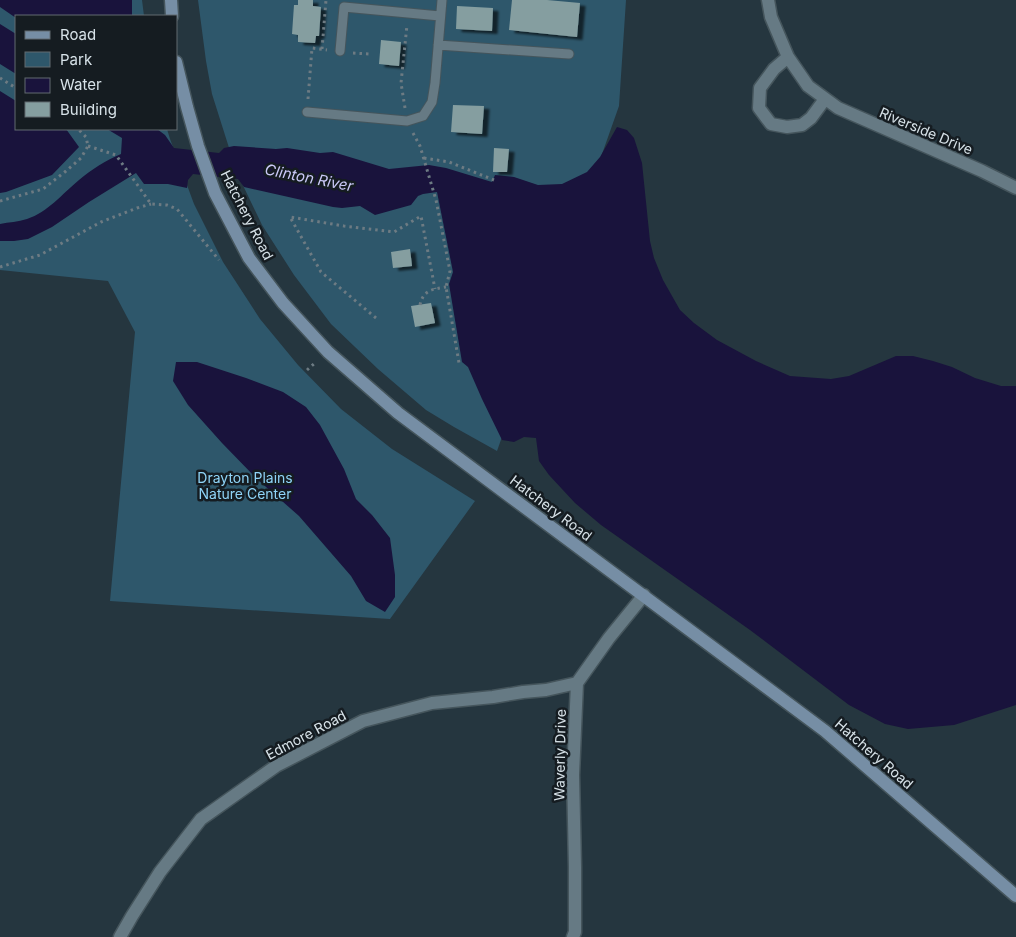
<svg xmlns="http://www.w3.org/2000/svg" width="1016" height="937" viewBox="0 0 1016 937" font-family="Inter,sans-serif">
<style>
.green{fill:#2e576b}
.water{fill:#19133c}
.building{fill:#859ea0;filter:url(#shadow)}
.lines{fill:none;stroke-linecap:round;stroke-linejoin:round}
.lane-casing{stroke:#45555c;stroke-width:11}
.street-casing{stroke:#45555c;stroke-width:15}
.secondary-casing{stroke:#45555c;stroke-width:15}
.path{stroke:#6d7b83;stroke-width:3;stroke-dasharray:2.5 4;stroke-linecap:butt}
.lane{stroke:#667a84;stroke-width:9}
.street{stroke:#667a84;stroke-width:12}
.secondary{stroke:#768ea5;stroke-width:12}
.labels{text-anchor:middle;stroke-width:5;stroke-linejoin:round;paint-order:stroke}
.street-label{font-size:14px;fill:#d7e2e8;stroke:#151c21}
.park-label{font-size:14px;fill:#8fd4f7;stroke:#151c21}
.water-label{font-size:15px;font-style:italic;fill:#cac9f7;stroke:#151c21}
</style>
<defs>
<filter id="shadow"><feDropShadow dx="5.5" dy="3" stdDeviation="1" flood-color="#0009"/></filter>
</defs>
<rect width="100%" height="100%" fill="#25363f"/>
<path class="green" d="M0,0H142L144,16H16V129H167L170,139L194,204L223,262L260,319L298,365L341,409L392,449L475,501L390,619L110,601L135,332L108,281L0,270Z
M198,0H626L619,106L497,451L454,427L426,410L378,369L331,324L294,275L262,225L237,173L212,94L206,61Z"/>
<path class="water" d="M0,0H132V16H16V18L0,7Z
M0,24L16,34V74L0,64Z
M0,91L16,101V129H66L79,147L52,175L6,192L0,193Z
M617,127L627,130L634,138L642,163L650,241L654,258L663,280L680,310L694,323L717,340L756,361L790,376L831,379L849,376L896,356H913L933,361L952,367L975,378L1001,386H1016V705L954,725L908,729L885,724L849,705L750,630L601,525L575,503L549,475L539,461L536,438L524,437L514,442L502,440L482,399L468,367L462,362L449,284L453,272L437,192L423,194L418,196L411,205L375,215L360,206L342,208L333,207L244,187L238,179L193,174L188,180L187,188L168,184H144L136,173L89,202L52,227L28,239L14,241H0V224C9,222 18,222 27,219C48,212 62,194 79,180C91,170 106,160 121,154L122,138L107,129H157L165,135L174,148L219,153L224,148L234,146L276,149L287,148L320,153L333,152L389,169L429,165L446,168L492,182L495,175L514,177L538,185L562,184L587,172L600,157Z
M176,362H197L246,378L283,392L306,407L320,425L344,469L356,499L372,515L390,538L395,575V597L385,612L366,601L351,576L299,516L257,479L222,443L188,405L173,381Z"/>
<path class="building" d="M298,0H313V6L321,7L319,36H316L315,43L298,42V35L292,34L294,5H298Z
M512,0H547L580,3L577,37L509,30Z
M457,6L493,8L492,31L456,29Z
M381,40L401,42L399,66L379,64Z
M453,105L484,106L482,134L451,132Z
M494,148L509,149L507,172H493Z
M410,249L412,266L393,268L391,252Z
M431,303L435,323L415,327L411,306Z"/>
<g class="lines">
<defs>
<path id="lane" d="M438,45L569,54
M340,51L344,7L440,16
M307,112L407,121L423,116L432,102L435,83L442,0"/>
<path id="street" d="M768,0L771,17L788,57L808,86L838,108L982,171L1016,188
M788,57L774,69L760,88L759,108L771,124L787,127L802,125L811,118L825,99
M120,937L132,916L160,872L201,819L276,766L363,721L432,703L493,697L523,692L546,690L577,683
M573,937L575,932V867L573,775L577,683L609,638L644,595"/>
<path id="secondary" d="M171,0L172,16
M176,62L187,107L198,146L215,193L249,258L283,303L328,352L398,413L825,731L1016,896"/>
</defs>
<use href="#lane" class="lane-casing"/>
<use href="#street" class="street-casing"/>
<use href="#secondary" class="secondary-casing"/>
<path class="path" d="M322,49L326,0
M353,53L370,54
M0,78L16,88
M308,99L312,48L327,50
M405,108L401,83L407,25
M413,133L420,146L436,200L450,271L446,287L459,363
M88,146L116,155L151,204L167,205L177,209L219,260
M424,158L449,162L494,180
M0,201L11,198L43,189L66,171L81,158L88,146L86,137L78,129
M0,267L40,255L101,222L137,208L151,204
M420,305C423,290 433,289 446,287
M376,318L321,272L290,217L344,226L394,232L421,216L435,289
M307,370L316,362"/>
<use href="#lane" class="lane"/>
<use href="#street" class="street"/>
<use href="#secondary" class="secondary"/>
</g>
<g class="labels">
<g class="street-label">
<text transform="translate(926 131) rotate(23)" y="5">Riverside Drive</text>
<text transform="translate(247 215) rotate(63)" y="5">Hatchery Road</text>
<text transform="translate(551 508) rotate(37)" y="5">Hatchery Road</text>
<text transform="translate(306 735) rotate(-28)" y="5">Edmore Road</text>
<text transform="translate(874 754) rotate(41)" y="5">Hatchery Road</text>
<text transform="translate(560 755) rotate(-89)" y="5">Waverly Drive</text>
</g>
<g class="park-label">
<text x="245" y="483">Drayton Plains<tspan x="245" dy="16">Nature Center</tspan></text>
</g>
<g class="water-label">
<text transform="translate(309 178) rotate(11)" y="5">Clinton River</text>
</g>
</g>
<rect x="15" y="15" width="162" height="115" fill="#151c21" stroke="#636b71"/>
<rect x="25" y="31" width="25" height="8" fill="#768ea5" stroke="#636b71"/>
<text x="60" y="40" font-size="15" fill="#d7e2e8">Road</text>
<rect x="25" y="52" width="25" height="15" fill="#2e576b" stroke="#636b71"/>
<text x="60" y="65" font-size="15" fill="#d7e2e8">Park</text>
<rect x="25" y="78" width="25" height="15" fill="#19133c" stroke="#636b71"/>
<text x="60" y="90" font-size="15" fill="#d7e2e8">Water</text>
<rect x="25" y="102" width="25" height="15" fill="#859ea0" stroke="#636b71"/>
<text x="60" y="115" font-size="15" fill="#d7e2e8">Building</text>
</svg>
